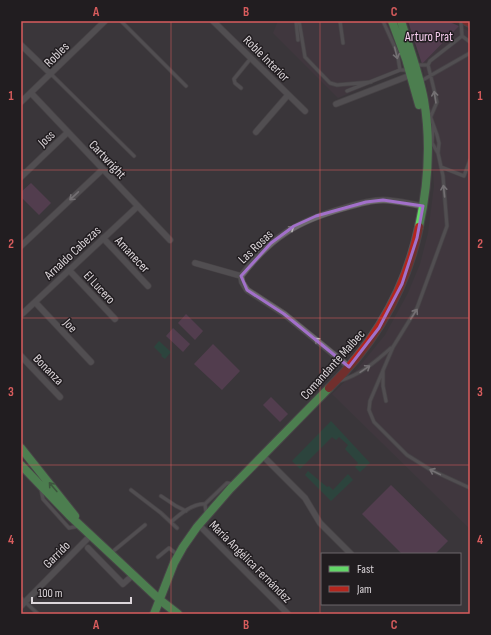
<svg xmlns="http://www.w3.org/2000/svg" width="491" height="635" viewBox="0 0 491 635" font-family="'Sofia Sans Condensed',sans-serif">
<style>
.built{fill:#473944}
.green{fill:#6f4567}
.water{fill:#1b5641}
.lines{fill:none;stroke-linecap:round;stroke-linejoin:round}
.lane-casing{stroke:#575356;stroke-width:4.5}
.street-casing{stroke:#575356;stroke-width:7}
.fast-casing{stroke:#575356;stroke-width:10}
.jam-casing{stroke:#575356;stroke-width:10}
.lane{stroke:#6e6b6d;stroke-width:3}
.street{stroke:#6e6b6d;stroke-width:5.5}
.fast{stroke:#63d668;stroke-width:8}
.jam{stroke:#b3261e;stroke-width:8}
.oneway{stroke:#bbb6b9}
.oneway2{stroke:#427a44}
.marked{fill:none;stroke:#a270ca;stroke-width:3;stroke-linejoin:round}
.grid{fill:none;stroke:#d85c5d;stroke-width:1;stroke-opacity:0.55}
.labels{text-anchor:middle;stroke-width:3;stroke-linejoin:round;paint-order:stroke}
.park-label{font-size:13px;fill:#f9cff0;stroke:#211d20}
.street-label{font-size:13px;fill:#dcd6da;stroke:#211d20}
.neatline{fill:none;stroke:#d85c5d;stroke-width:1.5}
.grid-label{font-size:13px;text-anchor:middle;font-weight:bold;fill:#d85c5d}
</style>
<rect width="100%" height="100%" fill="#3b363a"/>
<path class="built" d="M278,21H386L398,48L402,71L338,98L273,33Z
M459,26L470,32V529L332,394L355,372L385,335L408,293L420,264L428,233L434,186L430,134L428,92L422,64Z"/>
<path class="green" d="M408,21H447L459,26L422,64Z
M31,183L51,203L39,215L21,197V192Z
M186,314L203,331L195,340L178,323Z
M173,328L190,344L183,352L166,336Z
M213,344L240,371L222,390L194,364Z
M271,397L288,414L280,422L263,405Z
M391,485L448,541L435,554H402L362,514Z"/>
<path class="water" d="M159,341L171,352L165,359L161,356L162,355L154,347Z
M331,421L370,463L360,472L355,467L358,463L345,449L348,445L339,437L336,440L332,437L300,469L292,461Z
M308,471L327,487L329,486L333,490L348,474L353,480L331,501L305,475Z"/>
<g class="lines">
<defs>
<path id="lane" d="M121,21L186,86
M296,21L298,40
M299,21L305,57L330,83L337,85L371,82
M340,21L343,43
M383,21L397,52L400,70
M461,21L462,36
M462,36L470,42
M416,65H428
M51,74L134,156
M421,81L470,53
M241,88L235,83L234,79L251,58
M347,91L400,70H408
M428,110L437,135L439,143L438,153L443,176L447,226L417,308L393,347L370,401L369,410L374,422L407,455L431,470L470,488
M431,116L437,102L428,65L430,61L462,36
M433,125L432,143L438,153
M441,167L464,176L470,160
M383,370V386L386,401
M339,381C360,375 374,363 391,348
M41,489L43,499L69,528L79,526
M131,490L161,513L177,528
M161,496L176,506L186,511
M205,504L227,483L233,484
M171,522C180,514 193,503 205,504L206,512
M111,553L145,525
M158,557L169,548L178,555
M21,598L38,614"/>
<path id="street" d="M213,21L305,111
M21,45L51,74
M31,93L170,240
M21,102L105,21
M336,104L411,75
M256,132L288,95
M21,177L68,132
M103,238L148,286
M21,246L103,169
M195,263L241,276
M69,270L115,319
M35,302L91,362
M21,315L138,206
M21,356L60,397
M349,367L284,314L247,290L242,282L241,276C271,237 297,221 344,208C357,204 370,200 383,200C396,200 410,204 423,206
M263,456L305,498L320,523L351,554
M198,524L288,614
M88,548L123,584L133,575
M21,606L91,535"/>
<path id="fast" d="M392,21L406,59L419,105
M401,21C409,47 419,73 424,100C431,142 428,186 419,227
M21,448L75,516
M21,465L69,515L160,600L178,614
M154,614L174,563L183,547L197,527L230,489L329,388"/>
<path id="jam" d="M466,21L470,23
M329,388C375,343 406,290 419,227"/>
</defs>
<use href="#lane" class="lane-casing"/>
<use href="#street" class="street-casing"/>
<use href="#fast" class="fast-casing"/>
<use href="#jam" class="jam-casing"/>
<use href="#lane" class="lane"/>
<use href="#street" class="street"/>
<use href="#fast" class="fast"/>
<use href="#jam" class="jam"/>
</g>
<defs><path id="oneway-shaft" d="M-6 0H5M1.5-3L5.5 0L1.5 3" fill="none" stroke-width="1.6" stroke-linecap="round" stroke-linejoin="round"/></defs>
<g class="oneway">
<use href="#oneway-shaft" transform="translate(396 53) rotate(76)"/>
<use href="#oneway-shaft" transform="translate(435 97) rotate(-99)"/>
<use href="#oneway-shaft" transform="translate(444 191) rotate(-96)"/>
<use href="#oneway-shaft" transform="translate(74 196) rotate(137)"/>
<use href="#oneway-shaft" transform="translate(289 230) rotate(-35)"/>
<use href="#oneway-shaft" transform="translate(414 314) rotate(-57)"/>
<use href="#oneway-shaft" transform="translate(319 342) rotate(-141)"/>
<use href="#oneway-shaft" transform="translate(365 369) rotate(-34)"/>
<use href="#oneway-shaft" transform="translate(435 472) rotate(-154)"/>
</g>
<use class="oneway2" href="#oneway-shaft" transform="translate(53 487) rotate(-130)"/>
<path d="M0 0H491V635H0ZM383,200L423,206L417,238L402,284L379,328L349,367L284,314L247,290L241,276L271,243L294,226L316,216L366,202Z" fill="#3b363a" fill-opacity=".55" fill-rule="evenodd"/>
<path class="marked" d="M383,200L423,206L417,238L402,284L379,328L349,367L284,314L247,290L241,276L271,243L294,226L316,216L366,202Z"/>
<path class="grid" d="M171,21V614M320,21V614M21,170H470M21,318H470M21,465H470"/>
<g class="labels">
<g class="park-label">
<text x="429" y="41">Arturo Prat</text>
</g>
<g class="street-label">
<text transform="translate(56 54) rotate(-45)" y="5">Robles</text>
<text transform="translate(267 58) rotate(45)" y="5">Roble Interior</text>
<text transform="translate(46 138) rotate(-43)" y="5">Joss</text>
<text transform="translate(108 159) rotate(47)" y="5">Cartwright</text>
<text transform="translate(255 246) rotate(-44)" y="5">Las Rosas</text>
<text transform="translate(72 252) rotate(-43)" y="5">Arnaldo Cabezas</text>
<text transform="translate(133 254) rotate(47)" y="5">Amanecer</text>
<text transform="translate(100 287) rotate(47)" y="5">El Lucero</text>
<text transform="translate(71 325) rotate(48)" y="5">Joe</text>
<text transform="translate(332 364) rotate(-48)" y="5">Comandante Malbec</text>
<text transform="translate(49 369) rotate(46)" y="5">Bonanza</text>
<text transform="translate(56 554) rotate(-45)" y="5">Garrido</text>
<text transform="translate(251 561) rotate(45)" y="5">María Angélica Fernández</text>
</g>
</g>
<rect width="491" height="635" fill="none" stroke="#211d20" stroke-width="44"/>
<rect x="321" y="553" width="140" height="52" fill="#211d20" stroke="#6c676a"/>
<rect x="329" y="566" width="20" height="6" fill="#63d668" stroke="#6c676a"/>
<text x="357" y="573" font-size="12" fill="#dcd6da">Fast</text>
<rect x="329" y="586" width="20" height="6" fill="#b3261e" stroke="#6c676a"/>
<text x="357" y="593" font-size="12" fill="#dcd6da">Jam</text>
<path d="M32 597v6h99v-6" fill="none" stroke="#dcd6da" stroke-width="2"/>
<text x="38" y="597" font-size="12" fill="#dcd6da" stroke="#211d20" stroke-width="3" paint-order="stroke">100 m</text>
<rect x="22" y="22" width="447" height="591" class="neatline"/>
<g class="grid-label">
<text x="96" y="16">A</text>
<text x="246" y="16">B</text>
<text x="394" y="16">C</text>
<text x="11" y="100">1</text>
<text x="480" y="100">1</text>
<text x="11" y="248">2</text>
<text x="480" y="248">2</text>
<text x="11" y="396">3</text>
<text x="480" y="396">3</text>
<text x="11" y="544">4</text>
<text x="480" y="544">4</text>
<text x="96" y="629">A</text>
<text x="246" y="629">B</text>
<text x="394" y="629">C</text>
</g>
</svg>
